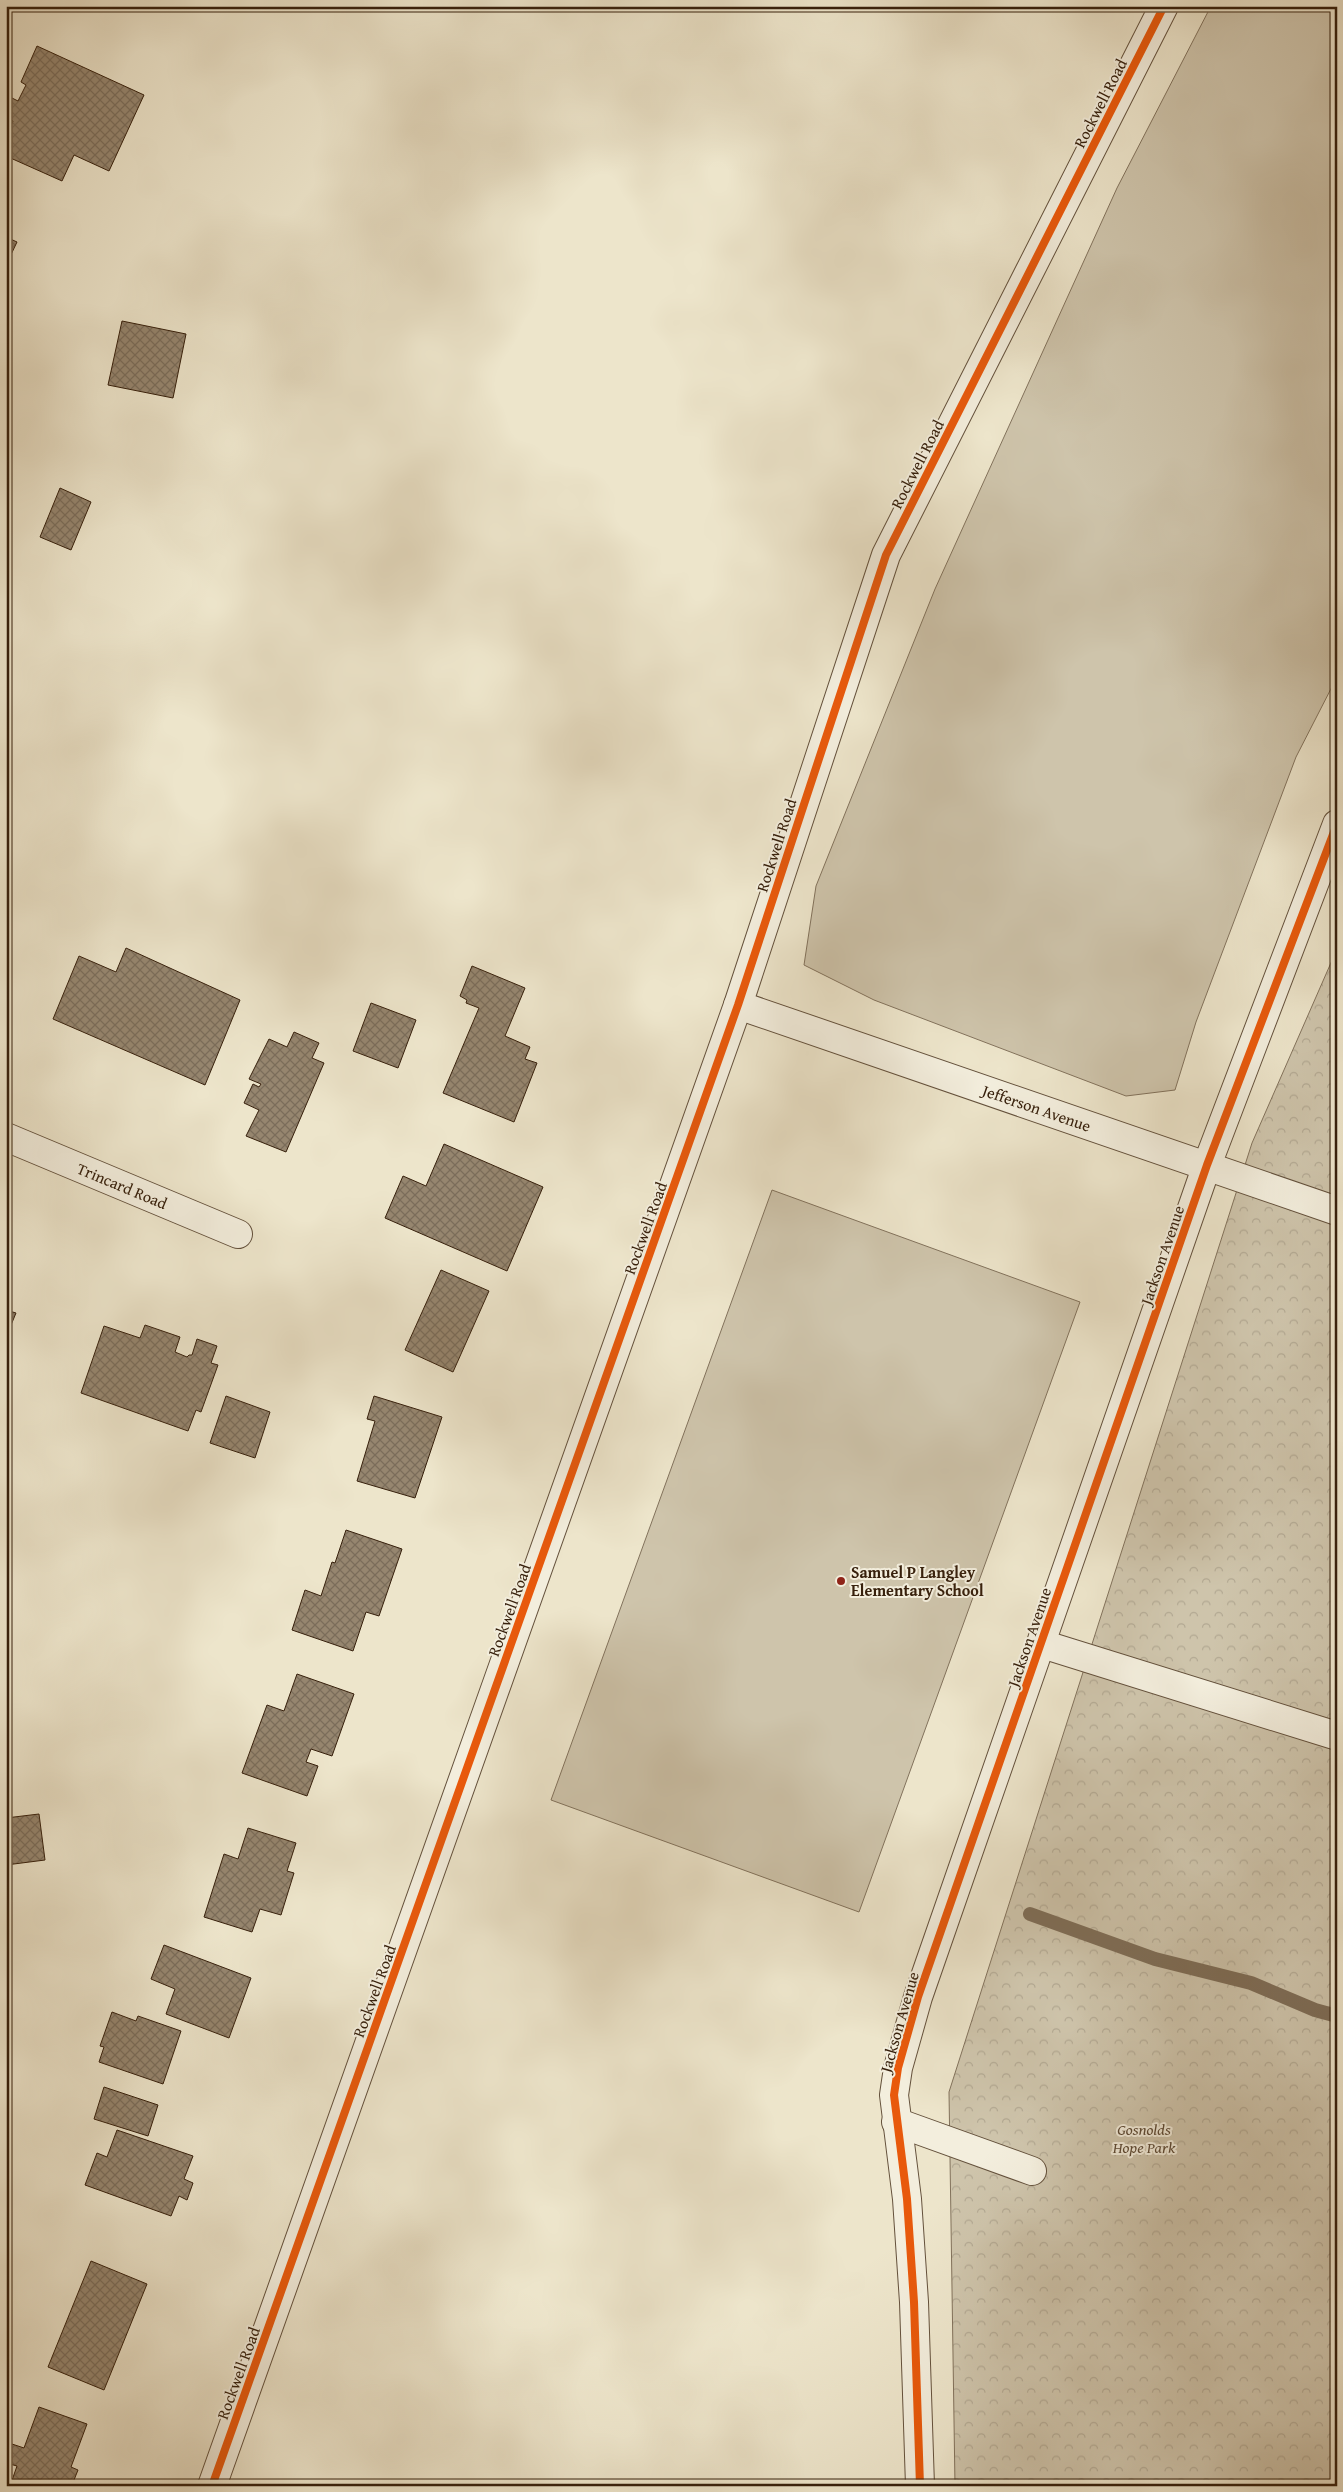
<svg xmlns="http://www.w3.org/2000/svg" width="1343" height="2492" viewBox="0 0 1343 2492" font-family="'Gentium Book Plus',serif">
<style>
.grass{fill:#cec4ab;stroke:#82725c}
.park{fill:url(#park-crowns);stroke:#82725c}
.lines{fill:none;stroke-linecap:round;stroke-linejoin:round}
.stream{stroke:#7f6e58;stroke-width:14}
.building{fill:url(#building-cross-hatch);stroke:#37200c}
.minor-casing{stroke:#64513c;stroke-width:30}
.minor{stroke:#f3eedd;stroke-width:28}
.cycleway-casing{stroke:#f3eedd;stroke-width:11}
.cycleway{stroke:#e8590c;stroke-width:8}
.poi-dot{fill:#8f2418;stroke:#f3eedd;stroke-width:2}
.labels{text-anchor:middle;stroke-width:4;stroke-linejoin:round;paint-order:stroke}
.street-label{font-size:16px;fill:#37200c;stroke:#f3eedd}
.poi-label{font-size:16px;font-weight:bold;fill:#37200c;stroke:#f3eedd;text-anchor:start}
.park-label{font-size:16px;font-style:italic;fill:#5d4934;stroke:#f3eedd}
</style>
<defs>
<pattern id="park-crowns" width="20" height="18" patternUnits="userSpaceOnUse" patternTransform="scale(1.25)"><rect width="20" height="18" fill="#cec4ab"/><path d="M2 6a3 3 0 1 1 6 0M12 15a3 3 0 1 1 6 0" fill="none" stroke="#b2a892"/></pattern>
<pattern id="building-cross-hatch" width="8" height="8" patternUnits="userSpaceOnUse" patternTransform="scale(1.25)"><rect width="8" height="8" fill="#96866f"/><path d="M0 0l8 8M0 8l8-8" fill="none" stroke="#7b6d5a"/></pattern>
</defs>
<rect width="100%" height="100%" fill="#ede5cb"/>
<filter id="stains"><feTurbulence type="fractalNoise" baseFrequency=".004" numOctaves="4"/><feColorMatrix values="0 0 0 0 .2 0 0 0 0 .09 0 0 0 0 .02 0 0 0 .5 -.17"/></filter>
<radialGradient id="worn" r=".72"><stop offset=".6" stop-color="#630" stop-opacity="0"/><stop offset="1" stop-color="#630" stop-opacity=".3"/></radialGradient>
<path class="grass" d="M1211,6H1337V677L1296,757L1196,1022L1175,1090L1126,1096L874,1000L804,965L816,886L935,589L1117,188Z
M772,1190L1080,1302L859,1912L551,1800Z"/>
<path class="park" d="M1337,949V2486H955L949,2092L1252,1143Z"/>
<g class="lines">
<path class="stream" d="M1030,1914L1155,1959L1251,1983L1315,2010L1337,2016"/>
</g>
<path class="building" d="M37,46L144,95L109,171L74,155L62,181L6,156V136L13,121L6,118V111L12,98L18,101L26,85L21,82Z
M6,237L17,242L7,263H6Z
M122,321L186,334L173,398L108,385Z
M60,488L91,502L71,550L40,537Z
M126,948L240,1000L205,1085L53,1019L79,956L116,972Z
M472,966L525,988L505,1036L530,1047L525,1059L537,1063L514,1122L443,1093L479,1008L466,1003L467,1000L460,996Z
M371,1003L416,1020L398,1068L353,1051Z
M294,1032L319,1043L312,1058L324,1063L286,1152L246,1136L259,1110L244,1103L253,1084L259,1087L261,1084L249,1079L269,1039L287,1047Z
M444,1144L543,1187L507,1271L385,1218L403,1176L426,1186Z
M441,1270L489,1291L453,1372L405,1350Z
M6,1310L16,1313L6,1337Z
M145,1325L180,1337L175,1352L187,1357L189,1355H192L197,1339L217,1346L211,1363L218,1365L201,1412L196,1410L188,1431L81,1393L104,1326L140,1338Z
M226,1396L270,1412L255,1458L210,1443Z
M374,1396L442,1417L415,1498L357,1481L375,1421L367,1419Z
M346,1530L402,1549L379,1616L366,1612L353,1651L292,1630L305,1590L321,1596L332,1562L335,1563Z
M297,1674L354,1694L332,1756L311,1749L306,1762L318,1766L307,1796L242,1773L267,1705L284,1711Z
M39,1814L45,1860L6,1865V1818Z
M248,1828L296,1843L287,1871L294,1873L281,1915L260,1909L252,1932L204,1917L224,1854L238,1859Z
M164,1945L251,1978L229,2038L166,2014L175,1989L151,1979Z
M112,2012L136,2021L138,2016L181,2031L163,2084L99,2062L104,2047L100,2046Z
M104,2087L158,2105L148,2136L94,2119Z
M117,2130L193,2156L184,2179L193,2183L187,2200L179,2196L171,2216L85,2185L97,2153L107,2157Z
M91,2261L147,2284L104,2390L48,2367Z
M39,2407L87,2424L71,2467L78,2470L72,2485L66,2482L64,2486H10L17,2466L6,2463L12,2444L24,2448Z"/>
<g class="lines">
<defs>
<g id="minor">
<path id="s1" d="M738,1005L1337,1211"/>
<path id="s2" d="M6,1137L238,1234"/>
<path d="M1042,1644L1337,1736"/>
<path d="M896,2122L1032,2171"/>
<path d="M212,2486L738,1005L886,555L1164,6"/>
<path d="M920,2486L914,2302L907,2199L894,2095L898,2068L918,1997L1207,1165L1337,824"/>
</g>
</defs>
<use href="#minor" class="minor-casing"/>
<use href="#minor" class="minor"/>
<defs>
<path id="cycleway" d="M212,2486L738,1005L886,555L1164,6
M920,2486L914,2302L907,2199L894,2095L898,2068L918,1997L1207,1165L1337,824"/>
</defs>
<use href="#cycleway" class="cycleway-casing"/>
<use href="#cycleway" class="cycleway"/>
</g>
<circle class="poi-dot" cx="841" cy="1581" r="5"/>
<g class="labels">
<g class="street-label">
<text transform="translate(1100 103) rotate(-63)" y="6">Rockwell Road</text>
<text transform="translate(917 464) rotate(-63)" y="6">Rockwell Road</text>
<text transform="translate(776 845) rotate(-72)" y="6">Rockwell Road</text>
<text dy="6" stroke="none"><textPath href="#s1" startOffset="316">Jefferson Avenue</textPath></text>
<text dy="6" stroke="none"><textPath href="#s2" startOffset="126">Trincard Road</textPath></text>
<text transform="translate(645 1228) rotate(-70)" y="6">Rockwell Road</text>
<text transform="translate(1162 1255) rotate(-71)" y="6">Jackson Avenue</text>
<text transform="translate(509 1610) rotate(-70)" y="6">Rockwell Road</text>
<text transform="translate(1029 1637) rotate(-71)" y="6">Jackson Avenue</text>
<text transform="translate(374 1991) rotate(-70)" y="6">Rockwell Road</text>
<text transform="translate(899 2022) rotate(-74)" y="6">Jackson Avenue</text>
<text transform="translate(238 2373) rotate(-70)" y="6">Rockwell Road</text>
</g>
<g class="poi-label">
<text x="851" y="1578">Samuel P Langley<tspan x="851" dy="18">Elementary School</tspan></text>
</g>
<g class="park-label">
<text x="1144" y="2135">Gosnolds<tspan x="1144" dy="18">Hope Park</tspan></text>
</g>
</g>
<rect width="1343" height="2492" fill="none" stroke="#ede5cb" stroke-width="25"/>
<rect x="8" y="8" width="1328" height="2477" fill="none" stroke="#37200c" stroke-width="2.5"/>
<rect x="12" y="12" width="1318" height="2467" fill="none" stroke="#37200c"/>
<rect width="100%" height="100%" filter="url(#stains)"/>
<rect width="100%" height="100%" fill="url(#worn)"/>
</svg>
